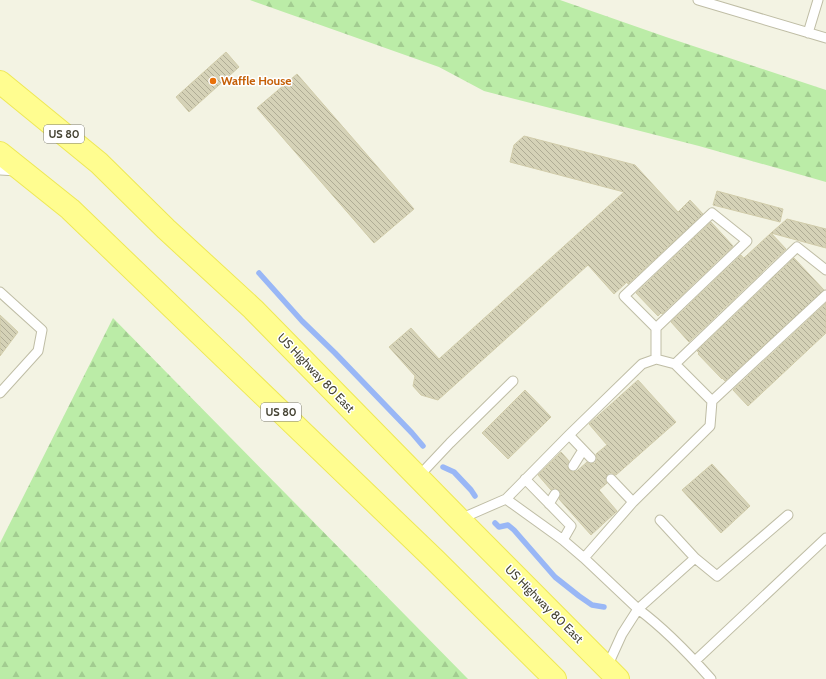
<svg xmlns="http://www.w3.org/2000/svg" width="826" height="679" viewBox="0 0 826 679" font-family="Cabin,sans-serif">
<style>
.forest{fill:url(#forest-firs)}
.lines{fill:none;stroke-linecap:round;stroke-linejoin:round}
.stream{stroke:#99b7f6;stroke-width:5.5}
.building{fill:url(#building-back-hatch);stroke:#d1ccaa}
.lane-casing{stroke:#bfbda5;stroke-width:11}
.primary-casing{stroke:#eee856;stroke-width:24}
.lane{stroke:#fff;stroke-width:9}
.primary{stroke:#fffd90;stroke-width:22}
.food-dot{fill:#e8710a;stroke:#fff;stroke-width:1.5}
.labels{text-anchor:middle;stroke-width:3;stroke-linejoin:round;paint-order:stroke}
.shield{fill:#fff;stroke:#7d7b70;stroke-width:1}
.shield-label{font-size:11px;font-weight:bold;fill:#454333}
.food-label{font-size:12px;font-weight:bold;fill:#c56008;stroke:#fff;text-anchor:start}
.street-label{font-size:12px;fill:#454333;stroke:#fff}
</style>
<defs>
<pattern id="forest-firs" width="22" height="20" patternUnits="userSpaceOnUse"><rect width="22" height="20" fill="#bbeca7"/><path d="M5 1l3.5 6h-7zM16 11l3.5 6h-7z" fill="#a2cc90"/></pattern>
<pattern id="building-back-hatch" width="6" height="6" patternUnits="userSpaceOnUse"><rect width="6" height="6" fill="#d5d2b7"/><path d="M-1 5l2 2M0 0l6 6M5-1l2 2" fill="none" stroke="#afac95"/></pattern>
</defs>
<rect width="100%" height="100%" fill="#f3f3e3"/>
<path class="forest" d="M250,0H560L666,37L826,90V182L699,146L484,91L439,67Z
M113,318L468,679H0V543Z"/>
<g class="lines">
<path class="stream" d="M259,273L302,321L335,353L412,433L423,446
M443,467L454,472L471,490L475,496
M495,523L499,527L508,525L514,530L555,577L579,596L592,605L604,607"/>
</g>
<path class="building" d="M226,52L239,67L189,112L176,97Z
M297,74L414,209L374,243L257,108Z
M524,136L635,165L678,212L690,200L703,214L628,284L627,282L614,294L588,265L438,400L421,395L413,386L415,376L389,347L411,328L439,359L624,192L510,162L514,145Z
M717,191L783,209L780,222L713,205Z
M787,219L826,229V248L771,233Z
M711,222L733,246L662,314L661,313L658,316L636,293Z
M771,233L786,249L689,342L671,322L741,255L744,258Z
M794,258L824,290L725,381L722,378V379L698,354L699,353L697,351Z
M826,303V333L748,406L733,390Z
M0,315L18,332L0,356Z
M638,380L676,422L616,475L612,473H609L607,475L605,480L607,483L599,490L617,511L591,535L559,499L561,494L560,491L555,488L551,490L538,475L561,452L569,461L567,465L568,468L570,471L572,472L577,471L587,462L590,464L595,463L597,459L596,454L607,445L589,424Z
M525,390L551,417L508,459L482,433Z
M712,464L750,506L721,533L682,490Z"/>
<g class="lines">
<defs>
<path id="lane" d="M698,0L826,38
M808,33L818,0
M0,170L17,171
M0,292L42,330L38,351L0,393
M656,359V328L747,241L712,213L624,296L656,328
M675,364L797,247L826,270
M712,401L826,295
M569,435L591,458
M573,466L583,450
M418,477L450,443L513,381
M525,479L571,526L563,540
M611,479L633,502
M506,499L569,435L642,364L656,359L675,364L712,401L710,426L633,502L584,558
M549,504L555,494
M460,519L506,499L563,540L584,558L638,609L622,634L607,667
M660,520L695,558
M695,661L826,538
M711,679C689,654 665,629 638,609L695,558L717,576L788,515"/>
<path id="primary" d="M0,82L99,163L166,229L253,309L455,515L618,679
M0,153L70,209L435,560L555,679"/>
</defs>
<use href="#lane" class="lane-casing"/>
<use href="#primary" class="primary-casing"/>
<use href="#lane" class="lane"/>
<use href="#primary" class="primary"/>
</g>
<circle class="food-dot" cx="213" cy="81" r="4"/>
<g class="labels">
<g class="shield">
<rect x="44" y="125" width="40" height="18" rx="3"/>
<rect x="261" y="403" width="40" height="18" rx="3"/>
</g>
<g class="shield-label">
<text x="64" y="138">US 80</text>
<text x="281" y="416">US 80</text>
</g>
<g class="food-label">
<text x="221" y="85">Waffle House</text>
</g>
<g class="street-label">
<text transform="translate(316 373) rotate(46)" y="4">US Highway 80 East</text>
<text transform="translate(544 604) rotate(45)" y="4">US Highway 80 East</text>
</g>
</g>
</svg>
